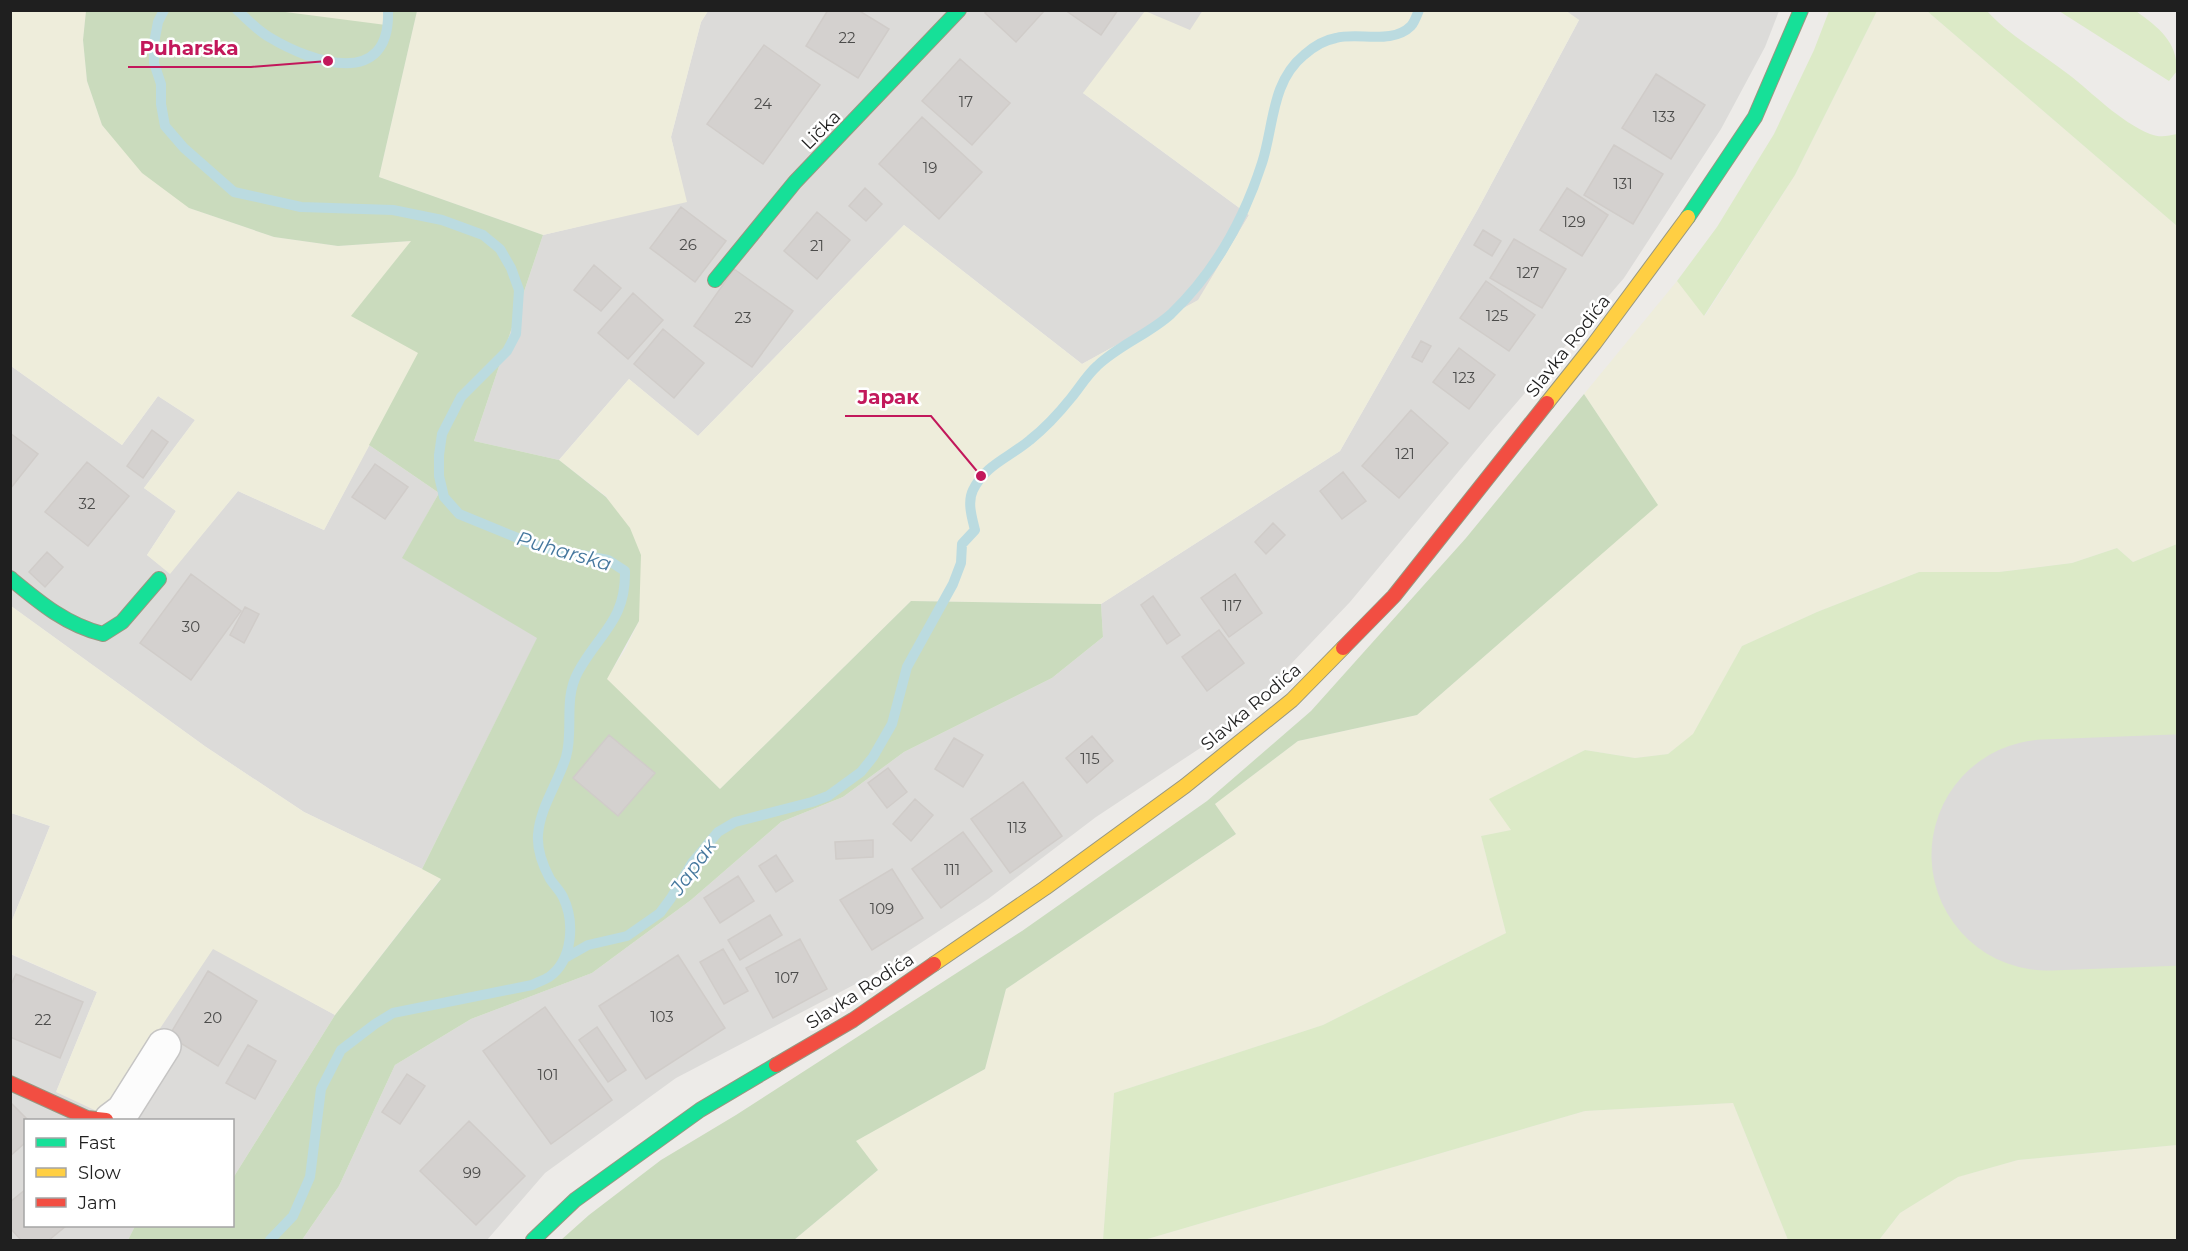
<svg xmlns="http://www.w3.org/2000/svg" width="2188" height="1251" viewBox="0 0 2188 1251" font-family="Montserrat,sans-serif">
<style>
.residential{fill:#dcdbd9}
.farmland{fill:#eeeddb}
.grass{fill:#dceac7}
.forest{fill:#cadbbd}
.lines{fill:none;stroke-linecap:round;stroke-linejoin:round}
.stream{stroke:#bbdbe0;stroke-width:10}
.runway{stroke:#dcdbd9;stroke-width:231}
.building{fill:#d4d1cf;stroke:#d0ccc9;stroke-width:1.5}
.street-casing{stroke:#c6c5c4;stroke-width:36}
.fast-casing{stroke:#979780;stroke-width:16}
.slow-casing{stroke:#979780;stroke-width:16}
.jam-casing{stroke:#979780;stroke-width:16}
.street{stroke:#fcfcfc;stroke-width:33}
.fast{stroke:#16e098;stroke-width:14}
.slow{stroke:#ffcf43;stroke-width:14}
.jam{stroke:#f24e42;stroke-width:14}
.labels{text-anchor:middle;stroke-width:5;stroke-linejoin:round;paint-order:stroke}
.number-label{font-size:15px;fill:#4c4c4b}
.street-label{font-size:18px;fill:#1f1f1f;stroke:#fff}
.water-label{font-size:20px;font-style:italic;fill:#46789e;stroke:#fff}
.leader{fill:none;stroke:#c2185b;stroke-width:2}
.callout-dot{fill:#c2185b;stroke:#fff;stroke-width:2}
.callout-label{font-size:20px;text-anchor:middle;font-weight:bold;fill:#c2185b;stroke:#fff;stroke-width:5;stroke-linejoin:round;paint-order:stroke}
</style>
<rect width="100%" height="100%" fill="#edebe8"/>
<path class="residential" d="M708,11H1203L1191,30L1083,93L1249,215L1199,300L1082,364L904,225L698,436L629,379L559,460L474,441L543,235L686,201L671,137L701,22Z
M1565,11H1779L1765,47L1721,129L1624,278L1493,430L1350,602L1229,729L1096,817L988,899L867,978L676,1078L545,1173L487,1240H302L339,1186L395,1065L471,1019L592,973L691,900L781,822L843,797L904,752L1052,678L1103,637L1101,604L1340,451L1478,209L1579,20Z
M11,366L122,445L158,396L195,420L144,488L176,511L147,555L170,573L238,491L324,530L369,445L439,493L403,558L538,637L422,869L304,812L206,747L11,606Z
M11,813L50,826L11,923Z
M213,948L335,1015L233,1178L232,1120H26V1226H135L128,1240H11L10,954L97,992L56,1092Z"/>
<path class="farmland" d="M1203,10H1565L1579,20L1478,209L1340,451L1101,604L911,601L720,789L606,679L625,650L639,621L607,497L559,460L629,379L698,436L904,225L1082,364L1198,300L1249,215L1083,93L1145,11L1190,30Z
M11,11H86L83,40L87,81L102,125L189,208L274,237L338,246L411,241L419,353L324,530L238,491L170,574L147,555L176,511L144,488L195,420L158,396L122,445L11,366Z
M270,11H387L386,26Z
M417,11H708L701,22L671,137L687,202L543,235L379,177Z
M1877,11H1927L2177,226V544L2133,562L2117,548L2072,563L1999,572H1919L1817,612L1742,646L1693,735L1668,754L1635,758L1585,750L1490,799L1512,830L1481,836L1506,933L1323,1025L1114,1093L1103,1240H794L878,1170L855,1141L985,1069L1006,989L1236,834L1215,804L1298,741L1417,715L1657,505L1584,394L1677,281L1705,316L1795,175Z
M11,606L206,747L304,812L441,878L335,1015L213,949L103,1114L56,1092L97,992L11,954V923L50,826L11,813Z
M1733,1103L1788,1240H1144L1585,1111Z
M2177,1145V1240H1879L1900,1213L1957,1177L2018,1160Z"/>
<path class="grass" d="M1829,11H1877L1795,175L1704,316L1677,281L1717,227L1774,134L1814,50Z
M1927,11H1987C2010,36 2041,53 2068,74C2094,94 2119,121 2150,134C2160,138 2168,136 2177,134V226Z
M2059,11H2136C2159,28 2177,41 2177,71L2169,81Z
M2177,544V1145L2018,1160L1958,1177L1900,1213L1879,1240H1788L1733,1103L1585,1111L1144,1240H1103L1114,1093L1323,1025L1506,933L1481,836L1511,830L1489,799L1585,750L1635,758L1668,754L1693,734L1742,646L1817,612L1919,572H1999L2072,563L2117,548L2133,562Z"/>
<path class="forest" d="M270,10L386,25L387,11H417L379,177L543,235L474,441L559,460L606,497L630,528L641,555L639,621L607,679L720,789L911,601L1101,604L1103,637L1052,678L904,752L843,797L781,822L691,900L592,973L471,1019L395,1065L339,1186L302,1240H128L135,1226H232L233,1178L335,1015L441,879L422,869L537,638L402,558L439,493L369,445L418,353L351,316L411,241L338,246L274,237L189,208L142,173L102,125L87,81L83,40L86,11Z
M1584,394L1658,505L1417,715L1298,741L1215,804L1236,834L1006,989L985,1069L856,1141L878,1170L794,1240H561L589,1215L661,1160L736,1115L1022,931L1207,801L1311,711L1466,538Z"/>
<g class="lines">
<path class="stream" d="M164,10L158,22L154,43V63L161,84V104L165,126L184,148L234,192L301,207L393,210L442,220L483,235L500,249L511,268L519,290L516,334L507,351L461,397L442,434L439,455V476L444,497L459,514L520,539L540,547L608,560L625,571C626,621 599,633 578,672C563,700 574,729 566,757C558,783 540,807 538,835C537,849 543,866 550,879C554,885 560,891 563,897C575,922 573,960 549,977C544,980 538,982 532,985L393,1013L375,1024L341,1050L321,1089L310,1177L293,1216L270,1240
M237,10C247,19 257,30 269,37C312,63 391,90 388,10
M565,958L588,945L627,936L660,913L671,898L692,863L718,832L735,822L812,802L828,796L861,772L873,757L892,724L907,667L953,584L961,563L962,544L975,530C972,518 967,502 973,490C985,465 1010,457 1030,440C1045,428 1059,413 1071,398C1080,387 1087,375 1097,366C1119,345 1149,334 1171,314C1214,273 1244,219 1262,163C1274,126 1271,82 1304,55C1313,47 1324,40 1336,38C1359,32 1392,45 1411,26C1414,23 1417,15 1419,10"/>
<path class="runway" d="M2047,855L2178,850"/>
</g>
<path class="building" d="M828,10H858L889,29L858,78L806,46Z
M988,10H1045L1016,42L985,13Z
M1065,10H1118L1101,35Z
M764,45L820,85L763,164L707,124Z
M960,59L1010,103L972,145L922,101Z
M1656,74L1705,105L1671,159L1622,128Z
M922,117L982,172L939,219L879,164Z
M1614,145L1663,174L1633,224L1584,195Z
M865,188L882,204L866,221L849,206Z
M1567,188L1608,215L1582,256L1540,230Z
M681,207L726,241L695,282L650,248Z
M817,212L850,240L817,279L784,251Z
M1483,230L1501,241L1492,256L1474,245Z
M1514,239L1566,269L1542,308L1490,278Z
M594,265L621,288L601,311L574,290Z
M734,269L793,311L752,367L694,326Z
M1486,281L1535,315L1509,351L1460,318Z
M633,293L663,320L628,359L598,333Z
M663,329L704,363L674,398L634,364Z
M1421,341L1431,346L1422,362L1412,357Z
M1459,348L1495,375L1469,409L1433,382Z
M1411,410L1448,443L1399,498L1362,466Z
M152,430L168,442L143,478L127,466Z
M10,433L38,454L10,489Z
M87,462L129,496L88,546L45,512Z
M375,464L408,487L385,519L352,497Z
M1343,472L1366,501L1342,519L1320,491Z
M1273,523L1285,535L1266,554L1255,542Z
M47,552L63,567L45,587L29,572Z
M191,574L241,611L191,680L140,643Z
M1235,574L1262,613L1229,637L1201,598Z
M1153,596L1180,635L1167,644L1141,605Z
M245,607L259,614L244,643L230,635Z
M1219,630L1244,663L1207,691L1182,657Z
M609,735L655,773L618,816L573,778Z
M1092,736L1113,761L1087,783L1066,758Z
M954,738L983,755L963,787L935,769Z
M888,768L907,792L887,808L868,783Z
M1023,782L1062,836L1010,873L971,819Z
M915,799L933,815L911,841L893,824Z
M963,832L992,871L941,908L912,869Z
M873,840V857L836,859L835,842Z
M776,855L793,881L776,892L759,866Z
M892,869L923,918L872,950L840,900Z
M738,876L754,901L720,923L704,898Z
M770,915L782,935L740,960L728,940Z
M800,939L827,989L773,1018L746,968Z
M723,949L748,991L724,1004L700,962Z
M678,955L725,1028L646,1079L599,1006Z
M208,971L257,1001L218,1066L169,1036Z
M16,974L83,1002L60,1058L10,1037V987Z
M545,1007L612,1100L551,1144L483,1051Z
M597,1027L626,1070L608,1082L579,1040Z
M248,1045L276,1061L255,1099L226,1083Z
M407,1074L425,1086L400,1124L382,1112Z
M10,1102L28,1120H26V1142L10,1156Z
M469,1121L525,1176L476,1225L420,1171Z
M26,1189V1226H66L49,1240H21L10,1228V1202Z"/>
<g class="lines">
<defs>
<path id="street" d="M111,1120L123,1111L164,1046"/>
<path id="fast" d="M1688,217L1755,117L1801,10
M715,280L795,182L959,10
M10,578C39,602 66,625 103,634L122,622L159,579
M533,1240L575,1200L700,1110L776,1065"/>
<path id="slow" d="M1547,403L1594,344L1688,217
M934,964L1045,888L1185,786L1292,700L1343,648"/>
<path id="jam" d="M1343,648L1394,596L1547,403
M776,1065L853,1020L934,964
M10,1083L87,1118L106,1120"/>
</defs>
<use href="#street" class="street-casing"/>
<use href="#fast" class="fast-casing"/>
<use href="#slow" class="slow-casing"/>
<use href="#jam" class="jam-casing"/>
<use href="#street" class="street"/>
<use href="#fast" class="fast"/>
<use href="#slow" class="slow"/>
<use href="#jam" class="jam"/>
</g>
<g class="labels">
<g class="number-label">
<text x="847" y="43">22</text>
<text x="966" y="107">17</text>
<text x="763" y="109">24</text>
<text x="1664" y="122">133</text>
<text x="930" y="173">19</text>
<text x="1623" y="189">131</text>
<text x="1574" y="227">129</text>
<text x="688" y="250">26</text>
<text x="817" y="251">21</text>
<text x="1528" y="278">127</text>
<text x="1497" y="321">125</text>
<text x="743" y="323">23</text>
<text x="1464" y="383">123</text>
<text x="1405" y="459">121</text>
<text x="87" y="509">32</text>
<text x="1232" y="611">117</text>
<text x="191" y="632">30</text>
<text x="1090" y="764">115</text>
<text x="1017" y="833">113</text>
<text x="952" y="875">111</text>
<text x="882" y="914">109</text>
<text x="787" y="983">107</text>
<text x="662" y="1022">103</text>
<text x="213" y="1023">20</text>
<text x="43" y="1025">22</text>
<text x="548" y="1080">101</text>
<text x="472" y="1178">99</text>
</g>
<g class="street-label">
<text transform="translate(821 130) rotate(-45)" y="6">Lička</text>
<text transform="translate(1568 346) rotate(-52)" y="6">Slavka Rodića</text>
<text transform="translate(1251 707) rotate(-40)" y="6">Slavka Rodića</text>
<text transform="translate(860 991) rotate(-33)" y="6">Slavka Rodića</text>
</g>
<g class="water-label">
<text transform="translate(564 551) rotate(16)" y="7">Puharska</text>
<text transform="translate(693 867) rotate(-54)" y="7">Јарак</text>
</g>
</g>
<path class="leader" d="M328 61L251 67H128M981 476L931 416H845"/>
<g class="callout-dot">
<circle cx="328" cy="61" r="6"/>
<circle cx="981" cy="476" r="6"/>
</g>
<g class="callout-label">
<text x="189" y="55">Puharska</text>
<text x="888" y="404">Јарак</text>
</g>
<rect width="2188" height="1251" fill="none" stroke="#1f1f1f" stroke-width="24"/>
<rect x="24" y="1119" width="210" height="108" fill="#ffffff" stroke="#a5a5a5" stroke-width="1.5"/>
<rect x="36" y="1138" width="30" height="9" fill="#16e098" stroke="#a5a5a5" stroke-width="1.5"/>
<text x="78" y="1149" font-size="18" fill="#1f1f1f">Fast</text>
<rect x="36" y="1168" width="30" height="9" fill="#ffcf43" stroke="#a5a5a5" stroke-width="1.5"/>
<text x="78" y="1179" font-size="18" fill="#1f1f1f">Slow</text>
<rect x="36" y="1198" width="30" height="9" fill="#f24e42" stroke="#a5a5a5" stroke-width="1.5"/>
<text x="78" y="1209" font-size="18" fill="#1f1f1f">Jam</text>
</svg>
